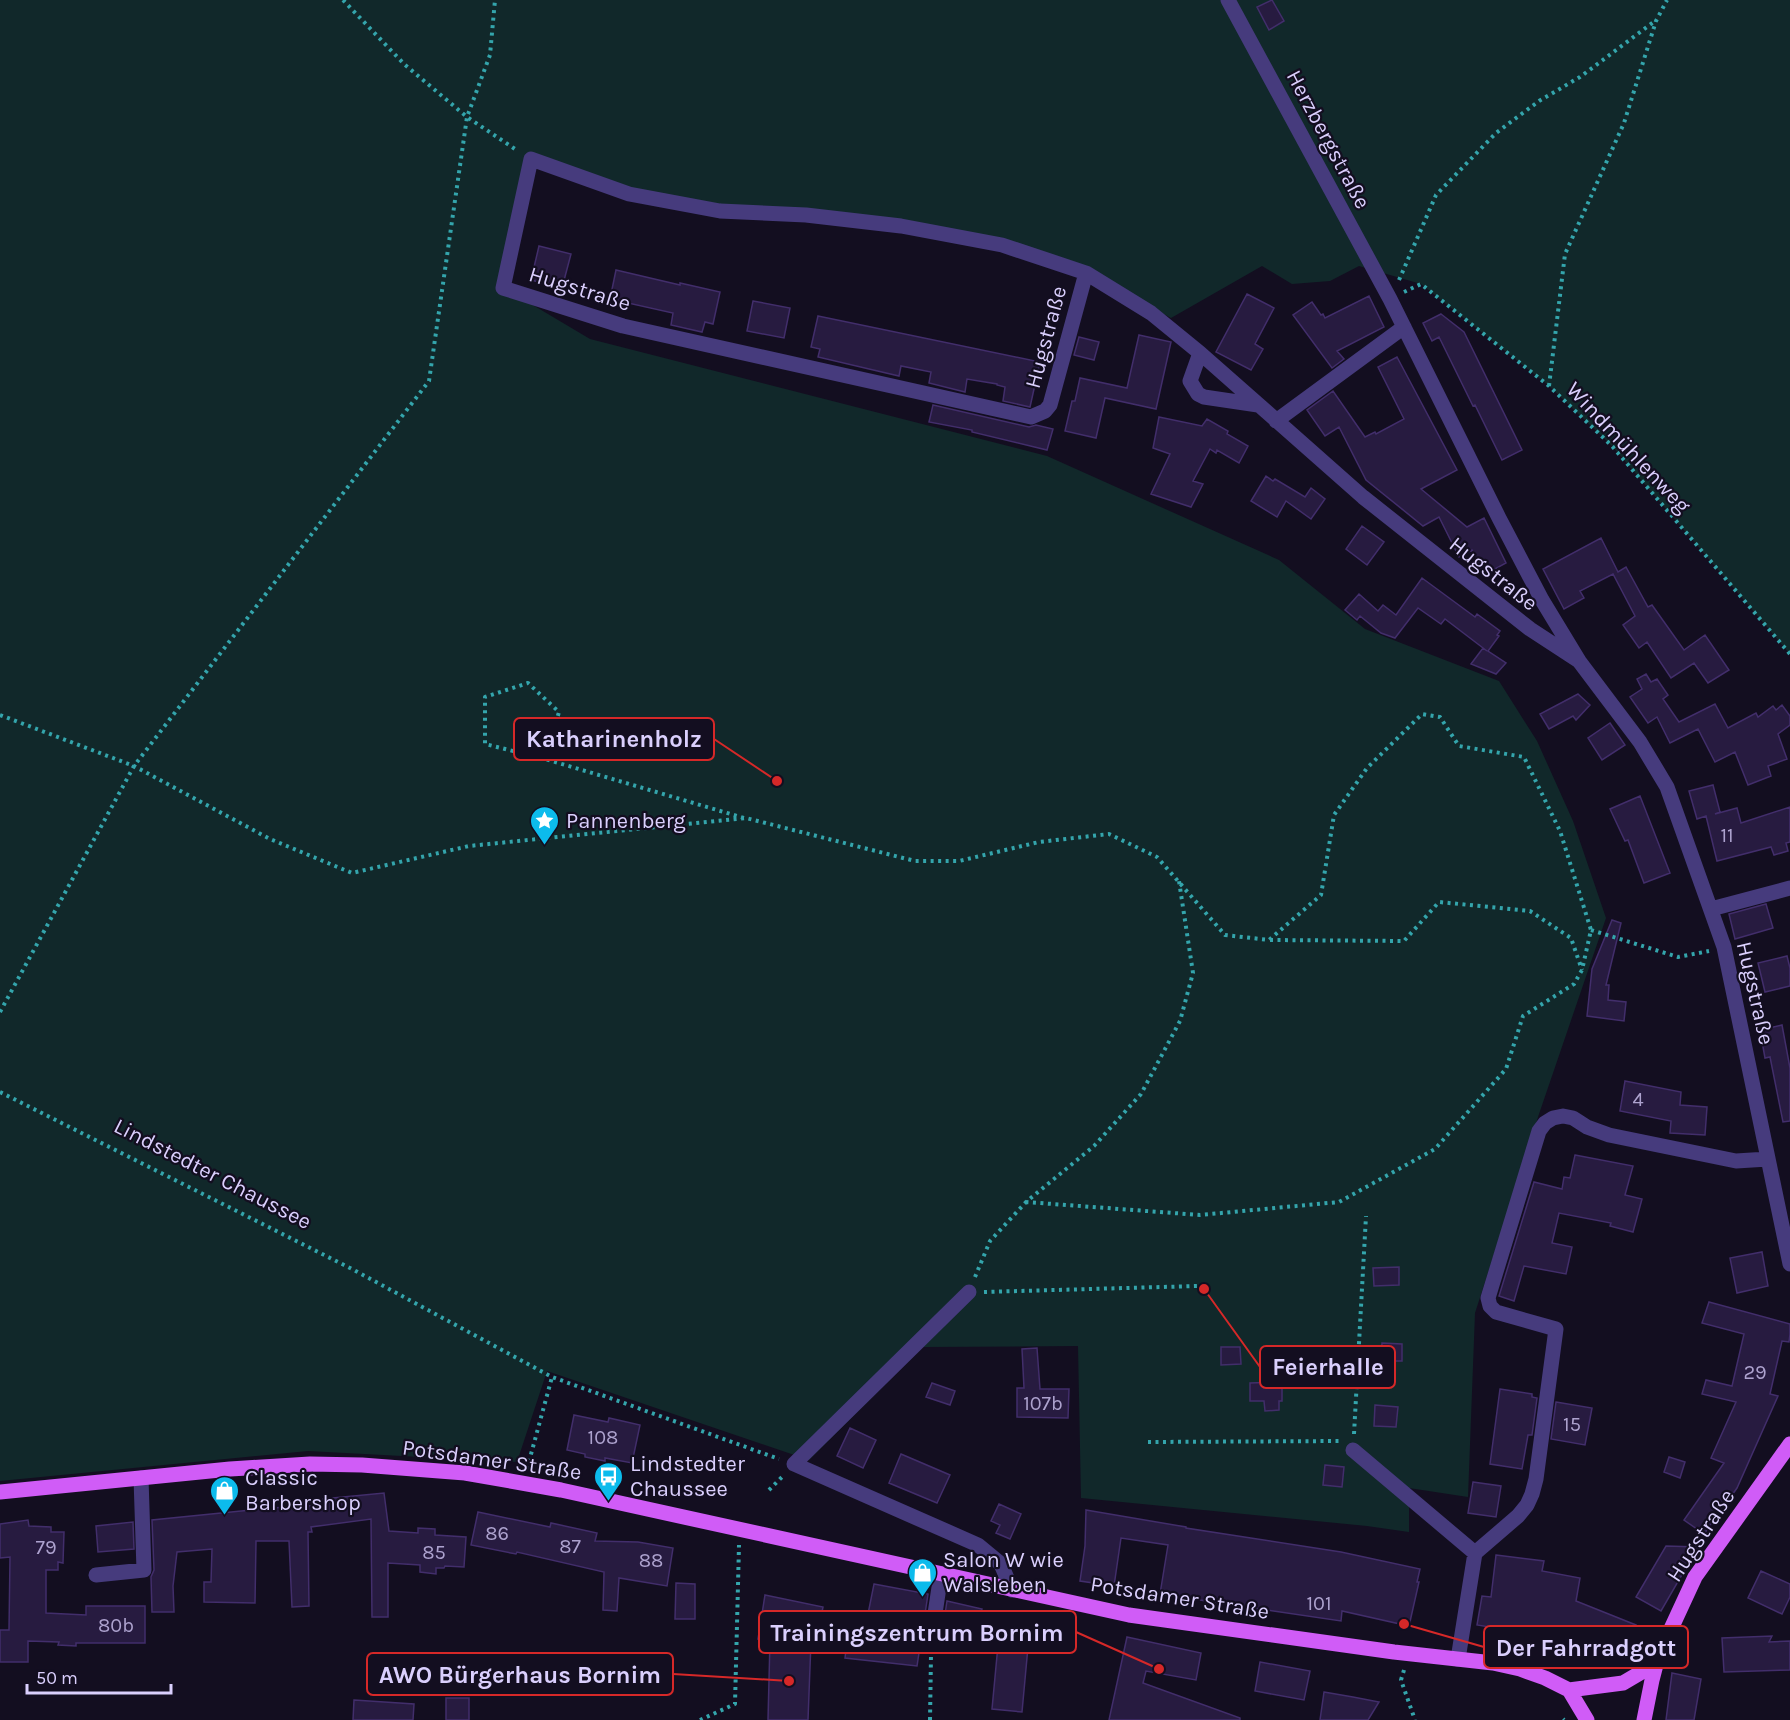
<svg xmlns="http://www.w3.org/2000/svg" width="1790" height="1720" viewBox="0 0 1790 1720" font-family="Karla,sans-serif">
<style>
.green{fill:#11282a}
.building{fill:#271b40;stroke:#422e6b;stroke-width:1.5}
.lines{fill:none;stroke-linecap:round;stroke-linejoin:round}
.path{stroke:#34a5ac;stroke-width:4;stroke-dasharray:3 4.5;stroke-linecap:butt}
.minor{stroke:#463b7d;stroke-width:15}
.major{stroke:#d05cf7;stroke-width:15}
.labels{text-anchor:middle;stroke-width:4.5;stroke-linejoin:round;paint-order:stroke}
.number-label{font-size:20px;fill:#ada2ce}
.street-label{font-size:22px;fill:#dacffd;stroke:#130e20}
.poi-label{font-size:22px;fill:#dacffd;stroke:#130e20;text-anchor:start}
.leader{fill:none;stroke:#d62828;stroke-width:2}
.callout-dot{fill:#d62828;stroke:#130e20;stroke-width:2}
.callout{fill:#130e20;stroke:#d62828;stroke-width:2}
.callout-label{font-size:24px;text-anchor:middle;font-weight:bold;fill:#dacffd}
</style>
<rect width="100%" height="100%" fill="#130e20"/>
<path class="green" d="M0,0H1790V654L1612,446L1549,386L1421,284L1359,266L1330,281L1292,284L1262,266L1171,318L1086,273L1002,245L629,194L532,160L504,288L590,339L1047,456L1279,560L1365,629L1499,681L1537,741L1573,821L1606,918L1539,1114L1475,1313L1468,1497L1409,1488V1532L1367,1526L1081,1498L1078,1346L923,1347L809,1460L547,1371L517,1462L308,1451L0,1481Z"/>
<path class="building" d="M1272,0L1284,21L1269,30L1257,7Z
M539,246L571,254L562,288L531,280Z
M616,270L680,285V283L720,292L713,324L705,322L702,332L671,325L673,313L610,299Z
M1247,294L1274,308L1255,344L1263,349L1251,370L1216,352Z
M1369,296L1384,327L1337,351L1344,359L1332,368L1293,315L1312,302L1321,315L1323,314L1325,318Z
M753,301L790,308L784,338L747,331Z
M1441,314L1464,332L1522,450L1502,460L1475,405L1473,406L1439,337L1432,341L1423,323Z
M818,316L1040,362L1030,407L1003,401L1005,387L997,385V384L967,379L965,392L929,383L931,372L901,366L899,376L818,357L820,349L811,347Z
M1139,335L1171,342L1156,409L1105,398L1096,438L1065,431L1072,401H1075L1080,378L1127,388Z
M1079,337L1099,342L1094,360L1074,355Z
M1397,357L1457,470L1421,489L1467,527L1484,518L1506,563L1484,575L1472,550L1459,557L1439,517L1423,526L1366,480L1339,427L1325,436L1307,410L1333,391L1365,437L1375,432L1376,434L1404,419L1378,367Z
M933,405L1029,427L1036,425L1053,429L1047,450L972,432V430L929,422Z
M1159,417L1202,426L1207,419L1228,431L1227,434L1248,446L1239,463L1217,450L1216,453L1210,449L1193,481L1203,484L1191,507L1151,494L1170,454L1153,448Z
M1266,476L1273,481L1275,479L1305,497L1311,488L1325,499L1311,519L1286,501L1277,517L1251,501Z
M1362,526L1384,542L1367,565L1346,549Z
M1601,538L1618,572L1626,567L1648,607L1652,605L1684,650L1705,635L1729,670L1708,683L1694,663L1671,678L1647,642L1639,648L1623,625L1635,616L1613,574L1580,591L1584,598L1564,609L1543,569Z
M1422,578L1475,617L1477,614L1500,631L1497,635L1499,636L1488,651L1506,663L1496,674L1471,664L1483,648L1487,651L1445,619L1441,624L1418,608L1395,638L1381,633L1360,616L1357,620L1345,610L1359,594L1378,611L1383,605L1396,615Z
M1646,674L1651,682L1657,679L1668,695L1663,699L1679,722L1715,704L1728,728L1756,713L1758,717L1773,706L1776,710L1782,705L1790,716V725L1778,734L1787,759L1768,766L1771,776L1748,785L1735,752L1715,762L1698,729L1670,743L1657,717L1648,723L1630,697L1642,689L1637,679Z
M1578,694L1590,705L1576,720L1573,716L1549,729L1540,714Z
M1610,723L1625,745L1602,760L1588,738Z
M1713,785L1720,812L1715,814L1737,808L1741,823L1790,807V842L1786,843L1788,851L1774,855L1771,847L1717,861L1706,816L1697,819L1689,791Z
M1640,796L1670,873L1644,883L1628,840L1625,841L1610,809Z
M1766,904L1773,928L1735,939L1729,914Z
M1612,920L1621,923L1606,985H1609L1608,1000L1626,1002L1624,1021L1587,1016L1592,969Z
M1787,956L1790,968V986L1765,992L1758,963Z
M1782,1025L1790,1068V1121L1783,1122L1770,1057L1765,1058L1760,1030Z
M1625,1081L1681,1092L1680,1105L1707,1107L1705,1135L1670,1133L1671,1121L1620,1111Z
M1575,1155L1633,1166L1625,1195L1642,1199L1633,1232L1610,1226L1611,1223L1559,1213L1552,1243L1572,1247L1566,1274L1524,1266L1514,1301L1499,1296L1534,1182L1562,1189L1564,1177L1570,1178Z
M1762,1252L1768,1286L1737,1293L1730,1258Z
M1399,1267V1285L1374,1286L1373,1268Z
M1709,1302L1790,1324V1334L1789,1342L1782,1341L1770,1394L1778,1396L1737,1488L1704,1534L1684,1520L1724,1463L1711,1458L1736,1402L1702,1394L1706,1380L1732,1386L1744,1334L1702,1323Z
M1382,1343L1402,1344V1361H1381Z
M1221,1347H1240L1241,1364L1221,1365Z
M1037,1348L1040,1389H1069L1068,1418L1017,1417V1388H1024L1022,1349Z
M1282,1382V1401H1279V1410L1265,1411L1264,1401H1250V1383Z
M932,1383L955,1391L950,1405L926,1397Z
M1500,1389L1532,1394V1397L1537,1398L1532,1435H1528L1522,1469L1490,1464Z
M1556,1402L1592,1408L1585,1445L1551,1439Z
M1375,1405L1398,1407L1396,1427L1374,1426Z
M574,1415L608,1422L609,1418L640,1425L632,1463L605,1458V1461L585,1457V1454L567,1450Z
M850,1428L876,1440L863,1468L837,1456Z
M901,1454L950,1475L937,1503L889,1483Z
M1669,1457L1685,1462L1680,1478L1664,1472Z
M1325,1465L1344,1467L1342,1487L1323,1485Z
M1473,1482L1501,1486L1496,1517L1468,1513Z
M384,1493L389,1531L418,1533V1528L435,1529V1535L466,1537L464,1567L445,1566L444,1568H436V1574L420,1572V1565L388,1563V1617H372L371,1519L311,1527L312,1532H308L309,1606L292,1607L289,1541H256L255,1603L204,1602V1582H211L212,1549L177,1552L173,1586L174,1612H152L151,1577L154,1570L152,1520L271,1508L324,1505L323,1499Z
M999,1504L1021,1514L1010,1539L996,1533L1000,1525L991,1521Z
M1086,1510L1186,1527V1528L1341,1552L1420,1569L1417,1582H1419L1409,1626L1342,1611L1341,1621L1160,1594L1168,1545L1121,1538L1114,1586L1080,1581L1085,1546Z
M478,1512L550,1527L551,1523L597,1533L595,1541L638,1542L673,1548L667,1586L619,1578L617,1611L603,1610L604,1572L517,1552L516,1554L471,1545Z
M28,1520L29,1526L51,1527V1532H64L63,1563L58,1562V1570H46V1613L86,1615V1606H145V1643H76V1646L58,1645L59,1642L28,1641V1662H0V1630H9L10,1557L0,1558V1524Z
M133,1522L134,1549L98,1552L96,1526Z
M1666,1546L1698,1547L1661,1611L1636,1597Z
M1496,1555L1544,1561L1542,1571L1580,1578L1576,1601L1636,1625L1625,1650L1615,1657L1604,1661L1584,1657L1586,1648L1507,1635L1508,1630L1477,1625L1482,1596L1491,1597Z
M1761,1571L1790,1584V1597L1782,1614L1748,1598Z
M676,1583L695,1584V1619H675Z
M874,1584L928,1594L917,1666L845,1658L850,1617L867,1619Z
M765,1595L823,1607L816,1642L811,1641L808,1720H768L770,1640L758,1639Z
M947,1601L982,1609L981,1612L1052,1625L1047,1651L1028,1647L1022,1712L992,1709L998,1645L942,1634Z
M1772,1636L1769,1642L1790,1641V1670L1724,1672L1722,1638Z
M1127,1637L1201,1653L1196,1680L1146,1671L1143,1683L1240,1718V1720H1109Z
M1260,1662L1310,1671L1304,1700L1255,1691Z
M1672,1673L1701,1679L1694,1720H1666Z
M1324,1692L1353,1697L1379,1702L1368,1720H1320Z
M446,1698H469V1720H446Z
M354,1700L414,1704L413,1720H353Z"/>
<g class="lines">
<path class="path" d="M343,0L404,64L467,117L518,151
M1399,280L1436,195L1496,133L1539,101L1580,77L1655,21
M1404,292L1421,284L1549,386L1612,446L1790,654
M1549,386L1565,254L1624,123L1656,21L1667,0
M0,715L134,766L270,839L352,873L469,846L746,818L915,861H959L1039,842L1109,834L1157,857L1225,935L1269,940L1321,895L1334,815L1367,768L1422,714L1440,717L1459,746L1524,757L1560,831L1591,930L1582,970L1574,984L1523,1016L1506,1069L1435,1149L1339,1202L1200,1215L1026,1202
M545,759L559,712L528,683L485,697V744L545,759L744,818
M1591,930L1678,957L1709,951
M1270,940L1404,941L1439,902L1530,911L1571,938L1582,970
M0,1012L134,766L429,381L467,117L490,55L495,0
M0,1092L352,1269L552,1377L779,1459
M975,1277L990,1241L1026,1202L1094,1146L1141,1094L1180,1021L1193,973L1179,881
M984,1292L1197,1286
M1354,1434L1366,1216
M1148,1442L1341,1441
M527,1469L552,1377
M769,1490L783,1476
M1404,1670L1401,1680L1415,1720
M1563,1719L1564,1720
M700,1720L735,1704L739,1545
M930,1720L931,1655"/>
<path class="minor" d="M1228,0L1390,299L1499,518L1542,600L1579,661L1640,742L1667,787L1724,947L1790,1264
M1086,273L1050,405L1045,411L1031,417L623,326L503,288L531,159L629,194L720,211L806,215L901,226L1002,245L1086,273L1151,313L1200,353L1363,497L1530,629L1579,661
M1200,353L1190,381L1198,394L1204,397L1258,405
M1276,421L1404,327
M1711,909L1790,888
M969,1292L794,1464L978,1545L1001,1564L1012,1590
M1353,1450L1475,1553
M96,1575L144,1570L141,1478
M931,1640L941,1574
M1458,1659L1475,1553L1518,1516L1527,1505L1532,1494L1536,1479L1556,1329L1496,1312L1490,1306L1488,1298L1539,1131L1545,1123L1553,1118L1563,1116L1573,1118L1587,1127L1609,1135L1736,1161L1768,1159"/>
<path class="major" d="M0,1492L230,1469L310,1464L362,1465L465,1473L561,1490L1129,1615L1394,1652L1493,1663L1520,1669L1545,1678L1569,1690
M1569,1690L1623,1683L1640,1673L1658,1657
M1569,1690L1587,1720
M1644,1720L1652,1680L1658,1657L1695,1577L1790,1444"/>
</g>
<defs>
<symbol id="sight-pin" viewBox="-11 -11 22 30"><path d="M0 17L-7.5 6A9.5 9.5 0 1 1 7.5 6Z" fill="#0cbbec" stroke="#130e20"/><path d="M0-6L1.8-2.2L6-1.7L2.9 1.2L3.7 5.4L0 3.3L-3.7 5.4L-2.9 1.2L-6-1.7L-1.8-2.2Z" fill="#fff"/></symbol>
<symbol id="bus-pin" viewBox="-11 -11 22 30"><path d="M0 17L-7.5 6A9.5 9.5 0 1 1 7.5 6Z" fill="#0cbbec" stroke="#130e20"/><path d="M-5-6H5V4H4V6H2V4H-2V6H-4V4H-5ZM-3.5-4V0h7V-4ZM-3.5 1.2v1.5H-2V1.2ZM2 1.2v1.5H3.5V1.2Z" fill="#fff"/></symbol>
<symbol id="shop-pin" viewBox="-11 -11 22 30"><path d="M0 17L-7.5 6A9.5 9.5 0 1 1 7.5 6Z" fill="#0cbbec" stroke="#130e20"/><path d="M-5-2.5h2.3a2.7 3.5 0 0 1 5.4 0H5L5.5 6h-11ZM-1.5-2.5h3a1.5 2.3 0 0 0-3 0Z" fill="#fff"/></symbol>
</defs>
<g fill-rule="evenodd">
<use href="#sight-pin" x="528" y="804" width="33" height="45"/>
<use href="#bus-pin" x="592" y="1460" width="33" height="45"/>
<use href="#shop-pin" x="208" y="1474" width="33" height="45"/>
<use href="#shop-pin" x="906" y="1556" width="33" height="45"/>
</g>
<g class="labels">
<g class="number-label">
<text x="1727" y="842">11</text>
<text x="1638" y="1106">4</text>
<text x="1755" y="1379">29</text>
<text x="1043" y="1410">107b</text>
<text x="1572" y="1431">15</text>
<text x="603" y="1444">108</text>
<text x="497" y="1540">86</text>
<text x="570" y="1553">87</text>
<text x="46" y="1554">79</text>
<text x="434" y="1559">85</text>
<text x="651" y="1567">88</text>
<text x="1319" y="1610">101</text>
<text x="116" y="1632">80b</text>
</g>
<g class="street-label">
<text transform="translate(1329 139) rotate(62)" y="8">Herzbergstraße</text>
<text transform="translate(580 288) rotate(17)" y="8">Hugstraße</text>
<text transform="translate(1045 337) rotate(-75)" y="8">Hugstraße</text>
<text transform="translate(1629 447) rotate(47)" y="8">Windmühlenweg</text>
<text transform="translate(1494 573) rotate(38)" y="8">Hugstraße</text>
<text transform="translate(1756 993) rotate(77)" y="8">Hugstraße</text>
<text transform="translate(213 1173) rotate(27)" y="8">Lindstedter Chaussee</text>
<text transform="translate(492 1459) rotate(8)" y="8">Potsdamer Straße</text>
<text transform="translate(1700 1535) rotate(-57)" y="8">Hugstraße</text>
<text transform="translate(1180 1597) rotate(9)" y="8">Potsdamer Straße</text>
</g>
<g class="poi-label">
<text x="566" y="828">Pannenberg</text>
<text x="630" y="1471">Lindstedter<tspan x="630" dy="25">Chaussee</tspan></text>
<text x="245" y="1485">Classic<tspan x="245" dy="25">Barbershop</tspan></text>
<text x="943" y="1567">Salon W wie<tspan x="943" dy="25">Walsleben</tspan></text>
</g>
</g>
<path class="leader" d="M777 781L714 739M1204 1289L1260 1367M1159 1669L1076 1632M1404 1624L1484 1647M789 1681L673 1674"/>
<g class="callout-dot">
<circle cx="777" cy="781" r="6"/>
<circle cx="1204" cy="1289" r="6"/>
<circle cx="1159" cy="1669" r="6"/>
<circle cx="1404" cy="1624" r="6"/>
<circle cx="789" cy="1681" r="6"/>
</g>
<g class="callout">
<rect x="514" y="718" width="200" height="42" rx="6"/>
<rect x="1260" y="1346" width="135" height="42" rx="6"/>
<rect x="759" y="1611" width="317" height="42" rx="6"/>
<rect x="1484" y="1626" width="204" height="42" rx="6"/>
<rect x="367" y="1653" width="306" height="42" rx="6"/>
</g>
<g class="callout-label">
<text x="614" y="747">Katharinenholz</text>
<text x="1328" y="1375">Feierhalle</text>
<text x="917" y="1641">Trainingszentrum Bornim</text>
<text x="1586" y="1656">Der Fahrradgott</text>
<text x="520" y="1683">AWO Bürgerhaus Bornim</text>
</g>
<path d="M27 1684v9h144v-9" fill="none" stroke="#dacffd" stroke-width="3"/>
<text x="36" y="1684" font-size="18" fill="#dacffd" stroke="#130e20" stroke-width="4.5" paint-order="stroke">50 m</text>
</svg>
